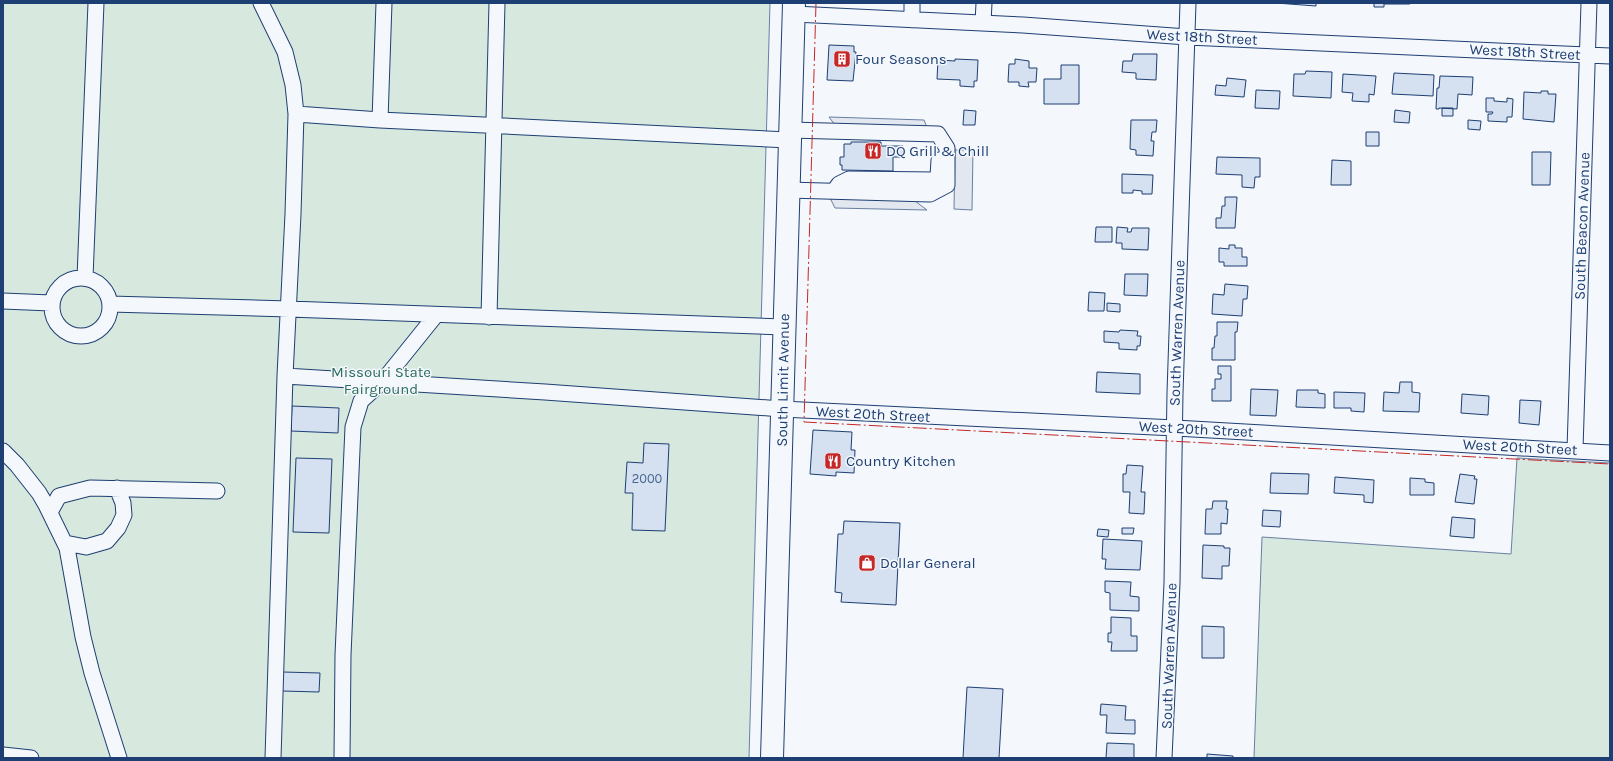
<svg xmlns="http://www.w3.org/2000/svg" width="1613" height="761" viewBox="0 0 1613 761" font-family="Karla,sans-serif">
<style>
.green{fill:#d7e8df;stroke:#687fa3}
.parking{fill:#e3e8f0;stroke:#687fa3}
.building{fill:#d5e0f0;stroke:#1d3f73}
.lines{fill:none;stroke-linecap:round;stroke-linejoin:round}
.minor-casing{stroke:#1d3f73;stroke-width:17}
.highway-casing{stroke:#1d3f73;stroke-width:24}
.minor{stroke:#f4f7fb;stroke-width:15}
.highway{stroke:#f4f7fb;stroke-width:22}
.power{stroke:#c62828;stroke-width:1;stroke-dasharray:14 3 2 3;stroke-linecap:butt}
.labels{text-anchor:middle;stroke-width:3;stroke-linejoin:round;paint-order:stroke}
.number-label{font-size:13px;fill:#4b6792}
.street-label{font-size:15px;fill:#1d3f73;stroke:#f4f7fb}
.poi-label{font-size:15px;fill:#1d3f73;stroke:#f4f7fb;text-anchor:start}
.park-label{font-size:15px;fill:#2c6c60;stroke:#f4f7fb}
</style>
<rect width="100%" height="100%" fill="#f4f7fb"/>
<path class="green" d="M3,3H770L749,758H3Z
M1517,458L1610,463V758H1254L1262,537L1511,554Z"/>
<path class="parking" d="M829,117L924,120L928,130L838,129Z
M955,150H973L972,210L954,209Z
M829,196L911,198L927,210L835,208Z"/>
<path class="building" d="M1276,3H1316V6Z
M1374,3H1410V4H1384V7H1374Z
M829,45L854,46V52H856L853,81L827,80Z
M1133,54H1157L1156,80L1136,79V73L1122,72L1123,61H1132Z
M955,59L978,60L977,81H974V87L960,86V80L937,79L938,60L955,61Z
M1015,59L1029,61V68H1037L1036,82H1028L1029,87L1019,86V82H1008L1009,64H1015Z
M1061,65H1079V104H1044V79H1061Z
M1306,71L1332,72L1331,98L1293,96L1294,74H1305Z
M1394,73L1434,75L1433,96L1392,94Z
M1343,74L1376,76L1374,95L1369,94V102L1352,101L1353,93L1342,92Z
M1440,76L1473,77L1472,95L1458,94L1457,109L1439,108V109H1436L1437,88H1439Z
M1227,78L1246,80L1244,97L1215,95L1216,85L1226,86Z
M1256,90L1280,91L1279,109L1255,108Z
M1541,91H1548V94H1556L1554,122L1523,119L1524,92L1541,93Z
M1486,98H1494V101L1507,102V98L1513,99L1512,117H1507V122L1488,121V114H1492L1493,112H1486Z
M1442,108H1453V116H1442Z
M964,110L976,111L975,125H963Z
M1395,110L1410,112L1409,123L1394,122Z
M1131,120H1157L1156,132H1152L1151,141H1154L1153,156L1136,155V150L1130,149Z
M1468,120L1481,121L1480,130L1468,129Z
M1366,132H1379V146H1366Z
M851,142H881V146H903L902,157H893V171L842,170V165H840V157H844V144H851Z
M1532,152H1551L1550,185H1532Z
M1217,157L1260,158V177H1255L1254,188L1242,187V175L1216,174Z
M1332,160L1351,161V185H1331Z
M1122,174L1153,175L1152,194H1142V191L1133,190V193H1122Z
M1225,197H1237L1235,228H1216V218H1221L1222,206H1225Z
M1096,227H1112V242H1095Z
M1117,227L1128,228L1127,232H1131L1132,228H1149L1148,250L1122,249V243H1116Z
M1229,245H1235V248H1242V257H1247V266H1224V262H1219V248L1229,249Z
M1125,274H1148L1147,296L1124,295Z
M1225,284L1248,286L1247,299H1243L1242,316L1212,314L1213,294L1224,295Z
M1089,292L1105,293L1104,311H1088Z
M1107,303L1120,304V312L1107,311Z
M1217,322H1238L1237,332H1235V360H1212V348H1214L1215,336H1217Z
M1120,330L1138,331L1137,336H1141L1140,346H1137V350L1119,349V343L1104,342V331L1119,332Z
M1218,366H1231V401H1212V389H1215V379H1221V374H1218Z
M1097,372L1140,374V394L1096,392Z
M1400,382H1412V392L1420,393L1419,412L1383,411L1384,392L1399,393Z
M1251,389L1278,390L1276,416L1250,415Z
M1297,390H1318V393L1325,394V408L1296,407Z
M1334,392L1365,393L1364,412L1351,411V408H1334Z
M1462,394L1489,396L1488,415L1461,413Z
M1520,400L1541,401L1539,425L1519,423Z
M292,406L339,408L338,433L291,431Z
M813,430L852,432L851,450H855L854,473L836,472V476L810,474Z
M644,443L669,444L665,531L632,530L633,493H625L627,462L643,463Z
M296,458L332,459L329,533L293,532Z
M1127,465L1143,466L1141,492H1145L1144,514L1129,513L1130,492H1123V474H1126Z
M1271,473L1309,474L1308,494L1270,493Z
M1460,474L1475,476L1474,479H1477L1474,504L1455,502Z
M1335,477L1374,480L1373,503L1364,502V495L1334,493Z
M1410,478L1425,479V482L1434,483V495H1410Z
M1213,501H1227L1226,509H1228L1227,524L1221,523V534H1205L1206,509H1212Z
M1263,510L1281,511L1280,527L1262,526Z
M1452,517L1475,519L1474,538L1450,536Z
M844,521L900,523L896,605L841,602L842,593L835,592L838,534H843Z
M1122,528H1134L1133,534H1122Z
M1098,529L1109,530L1108,537L1097,536Z
M1103,539L1142,541L1140,570L1105,569L1106,559H1102Z
M1203,545L1224,546V548H1230L1229,566H1222V579L1202,578Z
M1105,581L1131,582L1130,596L1139,597V611L1110,610V593L1105,592Z
M1111,617L1131,618V636H1137V651H1111L1112,642H1108V633H1111Z
M1202,626L1224,627V658H1202Z
M283,672L320,673L319,692L282,691Z
M967,687L1003,689L999,758H963Z
M1101,704L1126,706L1125,720H1135V734L1106,733L1107,715H1100Z
M1107,743L1134,744V758H1106Z
M1207,754L1233,756V758H1207Z"/>
<g class="lines">
<defs>
<path id="minor" d="M261,3L285,52L293,85L296,114L293,214L285,376L273,758
M794,14L1023,25L1187,37L1610,56
M912,20V3
M983,23L984,3
M296,114L380,120L789,140
M380,120L384,3
M788,190L930,194L947,185V148L938,134L790,130
M834,191L839,184L849,179L934,180L938,176L939,160
M52 307a29 29 0 1 1 58 0a29 29 0 1 1-58 0Z
M85,278L96,3
M3,301L51,303
M110,304L289,309L784,327
M489,317L497,3
M285,376L545,392L782,409L1175,428L1610,453
M1575,450L1589,3
M3,451L17,465L39,493L46,505L67,548L83,637L92,673L119,758
M50,512L59,496L90,488L217,491
M65,543L86,547L107,541L118,528L124,515L123,503L117,488
M3,755L31,758
M342,758L343,655L353,427L361,401L382,382L436,315
M1164,758L1172,583L1175,393L1188,3"/>
<path id="highway" d="M772,758L794,3"/>
</defs>
<use href="#minor" class="minor-casing"/>
<use href="#highway" class="highway-casing"/>
<use href="#minor" class="minor"/>
<use href="#highway" class="highway"/>
<path class="power" d="M816,3L804,422L1610,464"/>
</g>
<defs>
<symbol id="building-square" viewBox="-11 -11 22 22"><rect x="-9" y="-9" width="18" height="18" rx="4" fill="#c62828" stroke="#f4f7fb"/><path d="M-4-6H4V6H1V3H-1V6H-4ZM-2.5-4.3h1.7v1.8h-1.7ZM.8-4.3h1.7v1.8H.8ZM-2.5-1h1.7V.8h-1.7ZM.8-1h1.7V.8H.8Z" fill="#fff"/></symbol>
<symbol id="restaurant-square" viewBox="-11 -11 22 22"><rect x="-9" y="-9" width="18" height="18" rx="4" fill="#c62828" stroke="#f4f7fb"/><path d="M-5-6h1v4h1v-4h1v4h1v-4h1v5L-1.5 .5V6h-2V.5L-5-1ZM5-6V6H3V1.5H1.5Q1.5-4 5-6Z" fill="#fff"/></symbol>
<symbol id="shop-square" viewBox="-11 -11 22 22"><rect x="-9" y="-9" width="18" height="18" rx="4" fill="#c62828" stroke="#f4f7fb"/><path d="M-5-2.5h2.3a2.7 3.5 0 0 1 5.4 0H5L5.5 6h-11ZM-1.5-2.5h3a1.5 2.3 0 0 0-3 0Z" fill="#fff"/></symbol>
</defs>
<g fill-rule="evenodd">
<use href="#building-square" x="832" y="49" width="20" height="20"/>
<use href="#restaurant-square" x="863" y="141" width="20" height="20"/>
<use href="#restaurant-square" x="823" y="451" width="20" height="20"/>
<use href="#shop-square" x="857" y="553" width="20" height="20"/>
</g>
<g class="labels">
<g class="number-label">
<text x="647" y="483">2000</text>
</g>
<g class="street-label">
<text transform="translate(1202 37) rotate(3)" y="5">West 18th Street</text>
<text transform="translate(1525 52) rotate(3)" y="5">West 18th Street</text>
<text transform="translate(1582 226) rotate(-88)" y="5">South Beacon Avenue</text>
<text transform="translate(1177 333) rotate(-88)" y="5">South Warren Avenue</text>
<text transform="translate(783 380) rotate(-89)" y="5">South Limit Avenue</text>
<text transform="translate(873 414) rotate(3)" y="5">West 20th Street</text>
<text transform="translate(1196 429) rotate(3)" y="5">West 20th Street</text>
<text transform="translate(1520 447) rotate(3)" y="5">West 20th Street</text>
<text transform="translate(1169 656) rotate(-88)" y="5">South Warren Avenue</text>
</g>
<g class="poi-label">
<text x="855" y="64">Four Seasons</text>
<text x="886" y="156">DQ Grill &amp; Chill</text>
<text x="846" y="466">Country Kitchen</text>
<text x="880" y="568">Dollar General</text>
</g>
<g class="park-label">
<text x="381" y="377">Missouri State<tspan x="381" dy="17">Fairground</tspan></text>
</g>
</g>
<rect width="1613" height="761" fill="none" stroke="#1d3f73" stroke-width="8"/>
</svg>
